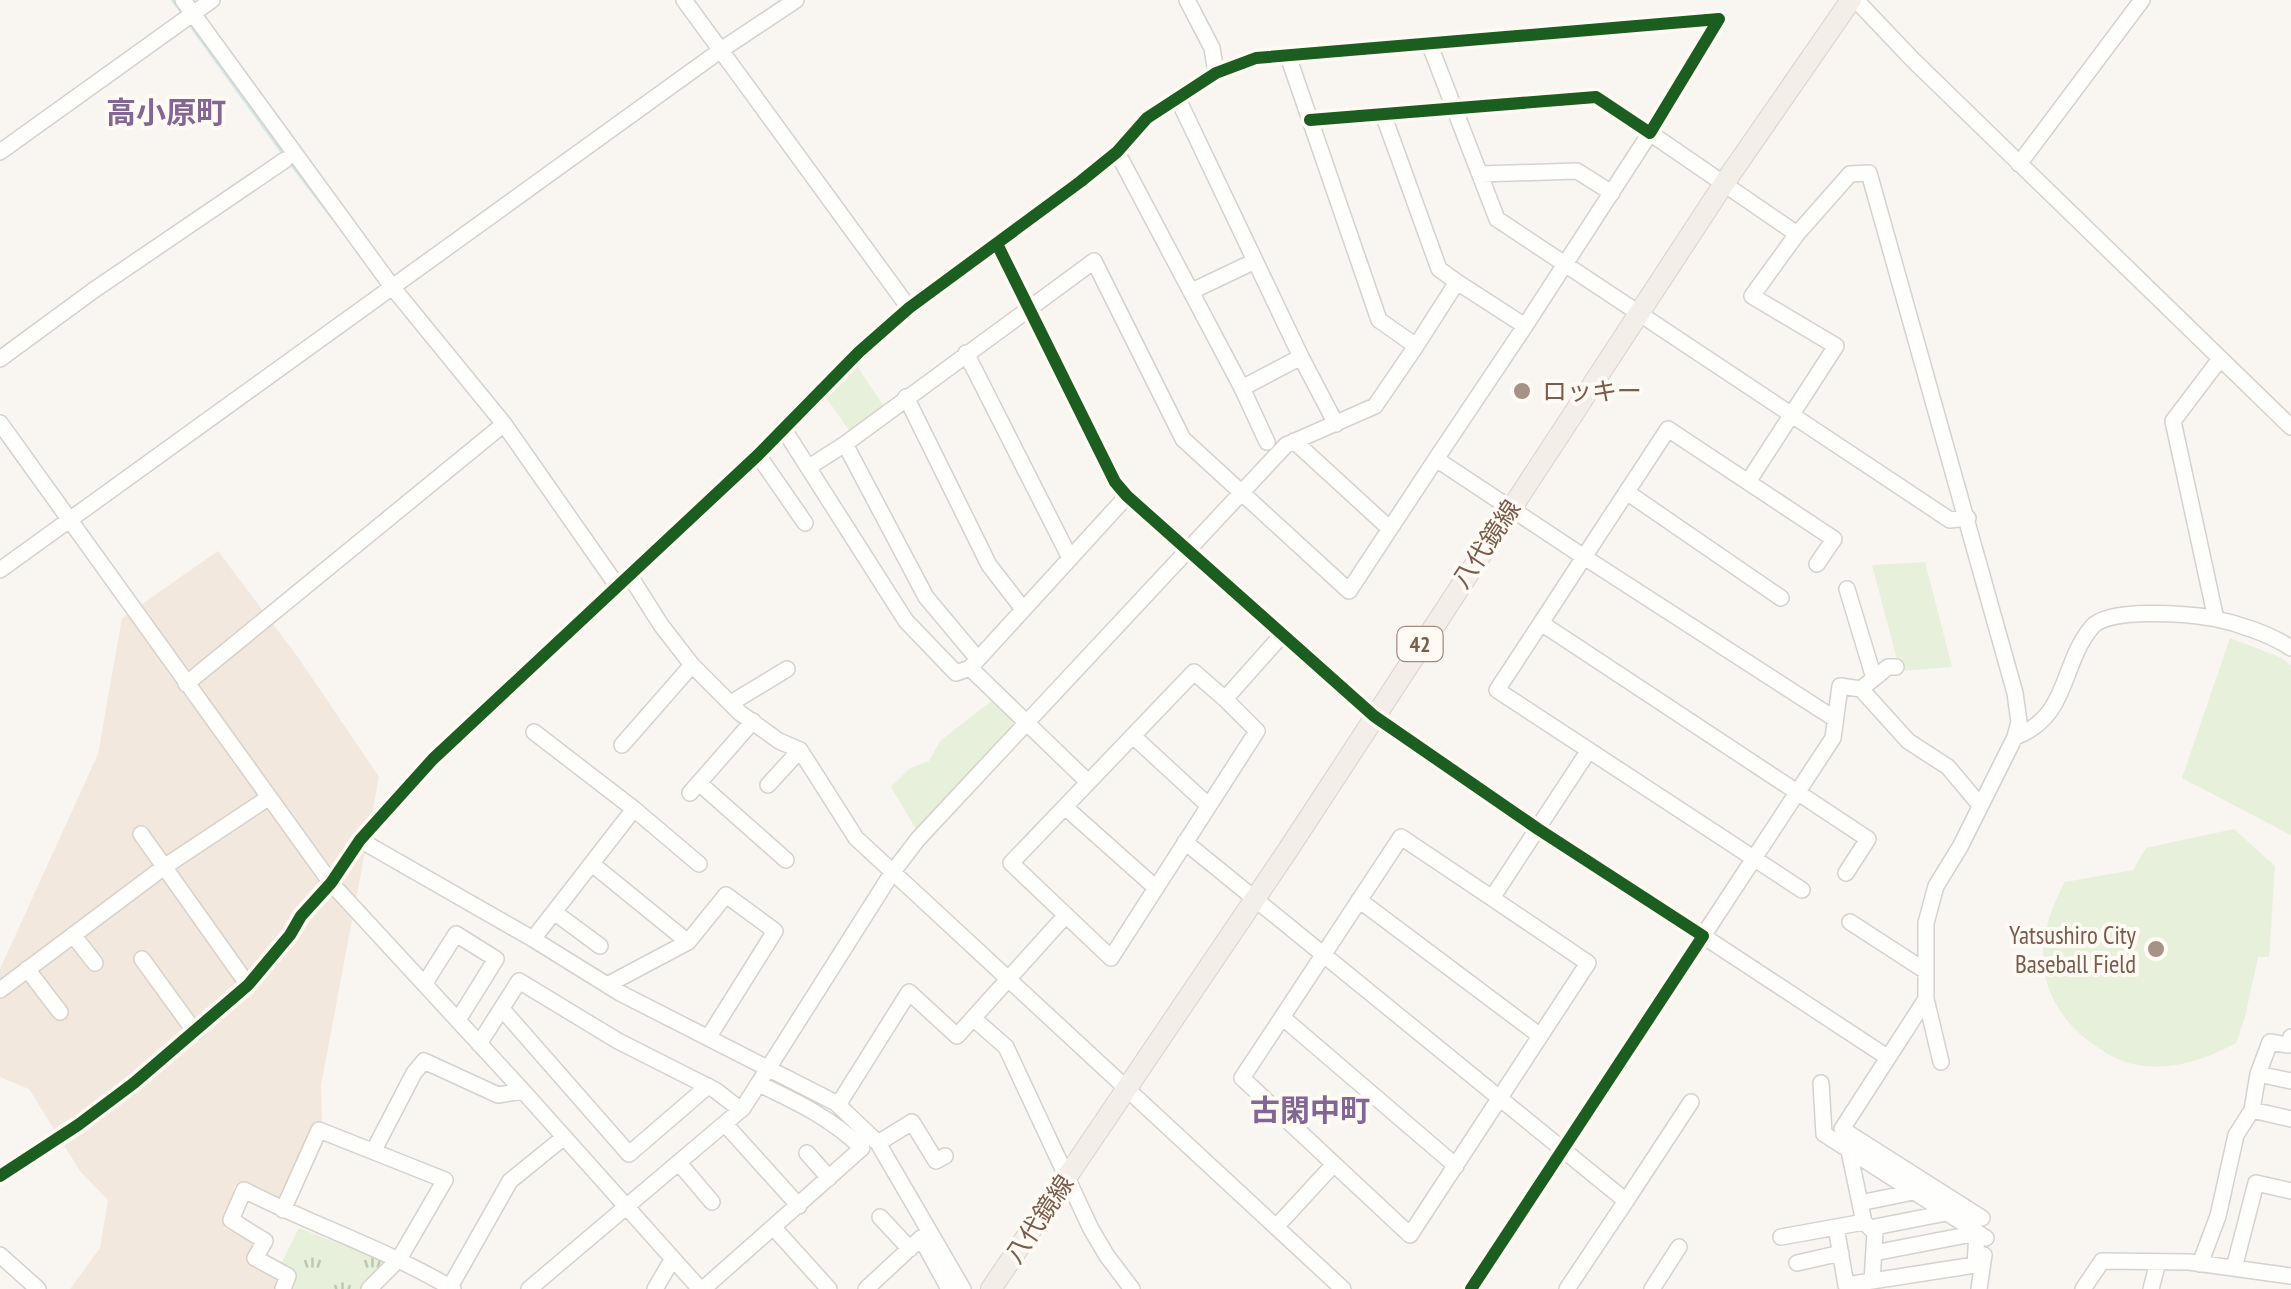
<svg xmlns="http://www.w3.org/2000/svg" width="2291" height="1289" viewBox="0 0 2291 1289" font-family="'PT Sans Narrow','Noto Sans JP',sans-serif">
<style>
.residential{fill:#f2e8de}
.green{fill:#e7f0db}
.park{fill:url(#park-tufts)}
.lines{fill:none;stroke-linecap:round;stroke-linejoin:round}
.stream{stroke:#d0e8ea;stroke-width:4}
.minor-casing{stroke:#d7d1cb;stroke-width:18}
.major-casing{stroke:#dad1cc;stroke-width:22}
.minor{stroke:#fefefd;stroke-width:15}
.major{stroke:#f3eee8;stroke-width:20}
.cycleway-casing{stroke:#fffaf3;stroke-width:19}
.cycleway{stroke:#1b5e20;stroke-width:12}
.poi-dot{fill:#a69286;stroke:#fffaf3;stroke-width:4}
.labels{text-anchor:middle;stroke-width:8;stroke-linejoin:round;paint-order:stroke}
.shield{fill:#fffaf3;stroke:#a28b7f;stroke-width:2.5}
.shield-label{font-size:22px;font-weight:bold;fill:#7a5c4d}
.poi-label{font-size:25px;fill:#7a5c4d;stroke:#fffaf3;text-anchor:start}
.street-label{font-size:25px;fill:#7a5c4d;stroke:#fffaf3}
.quarter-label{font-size:30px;font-weight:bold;fill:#846695;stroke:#fffaf3}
</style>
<defs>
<pattern id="park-tufts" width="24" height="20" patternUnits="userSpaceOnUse" patternTransform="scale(2.5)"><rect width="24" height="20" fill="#e7f0db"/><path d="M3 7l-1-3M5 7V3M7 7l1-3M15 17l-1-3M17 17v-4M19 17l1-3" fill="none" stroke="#c0c6b4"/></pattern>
</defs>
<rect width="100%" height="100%" fill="#f9f5f0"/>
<path class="residential" d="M218,551L300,660L379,777L321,1085L322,1119L283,1207L235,1185L224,1228L261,1244L253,1261L284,1277L279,1289H70L100,1248L108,1200L80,1171L29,1089L0,1077V969L98,754L122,618Z"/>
<path class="green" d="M855,363L885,408L852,434L824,395Z
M1925,562L1952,667L1900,671L1872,565Z
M2230,638L2282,658L2291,666V835L2182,778Z
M994,699L1017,719L919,834L891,787L910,768L929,761L940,741Z
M2234,829L2275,866L2269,957H2258L2245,1017L2236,1043C2205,1060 2169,1072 2133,1064C2117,1061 2099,1049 2086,1039C2033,995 2033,939 2065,882L2133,870L2146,848Z"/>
<path class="park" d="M299,1228L388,1263L361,1289H285L281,1264Z"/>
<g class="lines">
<path class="stream" d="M173,0L185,16
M190,24L284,154
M290,162L333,218"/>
<defs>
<path id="minor" d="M183,0L393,288L504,424L618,587
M684,0L909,308
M1187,0L1212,48L1216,73
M1856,0L1913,60L2291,427
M1429,43L1497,219L1950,520L1968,518
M1288,56L1379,320L1416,346L1457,282L1525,326L1650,133L1797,234L1752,296L1836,346L1748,482
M1383,114L1439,269L1457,282
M0,152L212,0
M1117,152L1242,388L1301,357L1178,99
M2019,164L2142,0
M1480,174L1577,171L1612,193
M1797,234L1850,174L1869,173L2015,693L2019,722L2015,737L1960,847L1936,886L1926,923V999L1941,1062
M997,244L1115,482L1127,496L1374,716L1538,829L1703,936L1471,1289
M1192,291L1255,261
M1525,326L1436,459L1584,557L1668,429L1834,539L1817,564
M966,353L1070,558
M1301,357L1336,424
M0,359L94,290L285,160
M1242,388L1267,442
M906,397L989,565L1023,609
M0,423L331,883L523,1091L700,1289
M783,428L906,621L956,673L970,668
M1294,441L1390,529
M845,444L926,597L977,658
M758,455L805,523
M809,467L845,444L1094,261L1183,439L1349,591L1436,459
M1628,493L1781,598
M0,570L721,50L796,0
M630,576L661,625L692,665L740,713L779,741L800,750L856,838L1343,1289
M1847,589L1874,678
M2216,619L2173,421L2220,359
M1541,623L1584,557L1835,719
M186,684L504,424
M1861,689L1908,741L1948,767L1979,804
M1225,699L1194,672L1011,863L1111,958L1257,731L1225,699L1281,636
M731,703L787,669
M1133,736L1209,806
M2015,737C2070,716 2060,665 2092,627C2108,607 2188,614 2212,618C2237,623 2270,634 2291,648
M622,745L692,665
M1088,782L970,668L1127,496
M699,783L786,860
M768,785L800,750
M690,793L753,721
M1065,807L1156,888
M634,809L699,864
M141,834L248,985
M360,840L533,939L620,993L836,1103L878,1143L912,1122L936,1161L945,1156
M1185,842L1626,1201L1691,1102
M592,864L688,942L607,985
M1802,890L1497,690L1541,623L1868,839L1846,873
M1492,898L1401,837L1242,1078L1410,1235L1588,963L1492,898L1589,750
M1359,900L1539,1035
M554,912L600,946
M1850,922L1924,970
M73,935L95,963
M533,939L634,809L534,732
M688,942L726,895L775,931L708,1038
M142,959L195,1032
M27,969L60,1012
M425,983L456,934L496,959L458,1020
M0,990L164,867L268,798
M1926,999L1842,1129L1982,1218
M502,1009L629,1154L708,1086
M1282,1017L1456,1166
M973,1018L1006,1047L1091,1229L1107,1256L1132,1289
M479,1044L519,981L618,1041L715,1090L741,1110
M1887,1057L1703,936L1833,738L1840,686L1861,689L1888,667H1896
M2258,1074L2291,1081
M1821,1083L1824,1134L1986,1238
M838,1105L909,992L957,1036L1066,915
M2252,1110L2291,1119
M725,1124L799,1206
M878,1143L963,1289
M374,1150L414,1073L424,1061L498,1095L523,1091
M807,1153L829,1178
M679,1163L712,1202
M0,1176L78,1125L134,1083L248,985L290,935L301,916L331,883L360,840L433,759L758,455L859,352L909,308L1080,182L1117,152L1147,118L1216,73L1256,58L1719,19L1650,133L1596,97L1310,120
M1860,1203L1913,1192
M283,1210L319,1130L445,1180L399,1259L369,1289
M880,1217L910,1249
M1276,1227L1334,1164
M1836,1227L1846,1285L1872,1281L1875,1233L1864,1222
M774,1228L829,1289
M1870,1228L1946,1213
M1781,1237L1864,1222L1849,1151
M0,1255L38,1289
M1797,1263L1841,1253
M2200,1264L2218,1216L2236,1135L2252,1110L2258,1074L2270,1042L2288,1045L2291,1037
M2234,1268L2256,1183L2291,1191
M1872,1281L1975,1265L1977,1233L1874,1253
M450,1287L510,1181L563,1138
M283,1289L288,1276L255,1258L265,1241L231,1220L244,1190C312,1225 386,1249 453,1289
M529,1289L743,1108L892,873L918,839L1286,445L1375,406L1416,346
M655,1289L672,1260
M703,1289L862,1148C831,1118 797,1102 759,1084
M866,1289L921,1238L949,1289
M1567,1289L1626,1201
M1652,1289L1679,1247
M1979,1289L1984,1255
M2083,1289L2102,1261L2189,1262L2291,1276
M2151,1289L2158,1262"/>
<path id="major" d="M991,1289L1286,853L1725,182L1851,0"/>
</defs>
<use href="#minor" class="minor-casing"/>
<use href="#major" class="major-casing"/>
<use href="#minor" class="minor"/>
<use href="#major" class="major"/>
<defs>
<path id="cycleway" d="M997,244L1115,482L1127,496L1374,716L1538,829L1703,936L1471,1289
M0,1176L78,1125L134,1083L248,985L290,935L301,916L331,883L360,840L433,759L758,455L859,352L909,308L1080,182L1117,152L1147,118L1216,73L1256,58L1719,19L1650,133L1596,97L1310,120"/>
</defs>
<use href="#cycleway" class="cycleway-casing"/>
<use href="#cycleway" class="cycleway"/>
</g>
<g class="poi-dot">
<circle cx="1522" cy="391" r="10"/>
<circle cx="2156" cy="949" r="10"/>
</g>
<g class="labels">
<rect class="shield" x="1397.5" y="627" width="45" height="34" rx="8"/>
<g class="shield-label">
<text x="1420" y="652">42</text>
</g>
<g class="poi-label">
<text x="1542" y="400">ロッキー</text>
<text x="2136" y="944" text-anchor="end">Yatsushiro City<tspan x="2136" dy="29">Baseball Field</tspan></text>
</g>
<g class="street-label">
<text transform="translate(1486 544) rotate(-56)" y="9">八代鏡線</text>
<text transform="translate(1039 1219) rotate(-56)" y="9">八代鏡線</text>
</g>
<g class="quarter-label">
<text x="166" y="123">高小原町</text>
<text x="1310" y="1121">古閑中町</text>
</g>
</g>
</svg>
